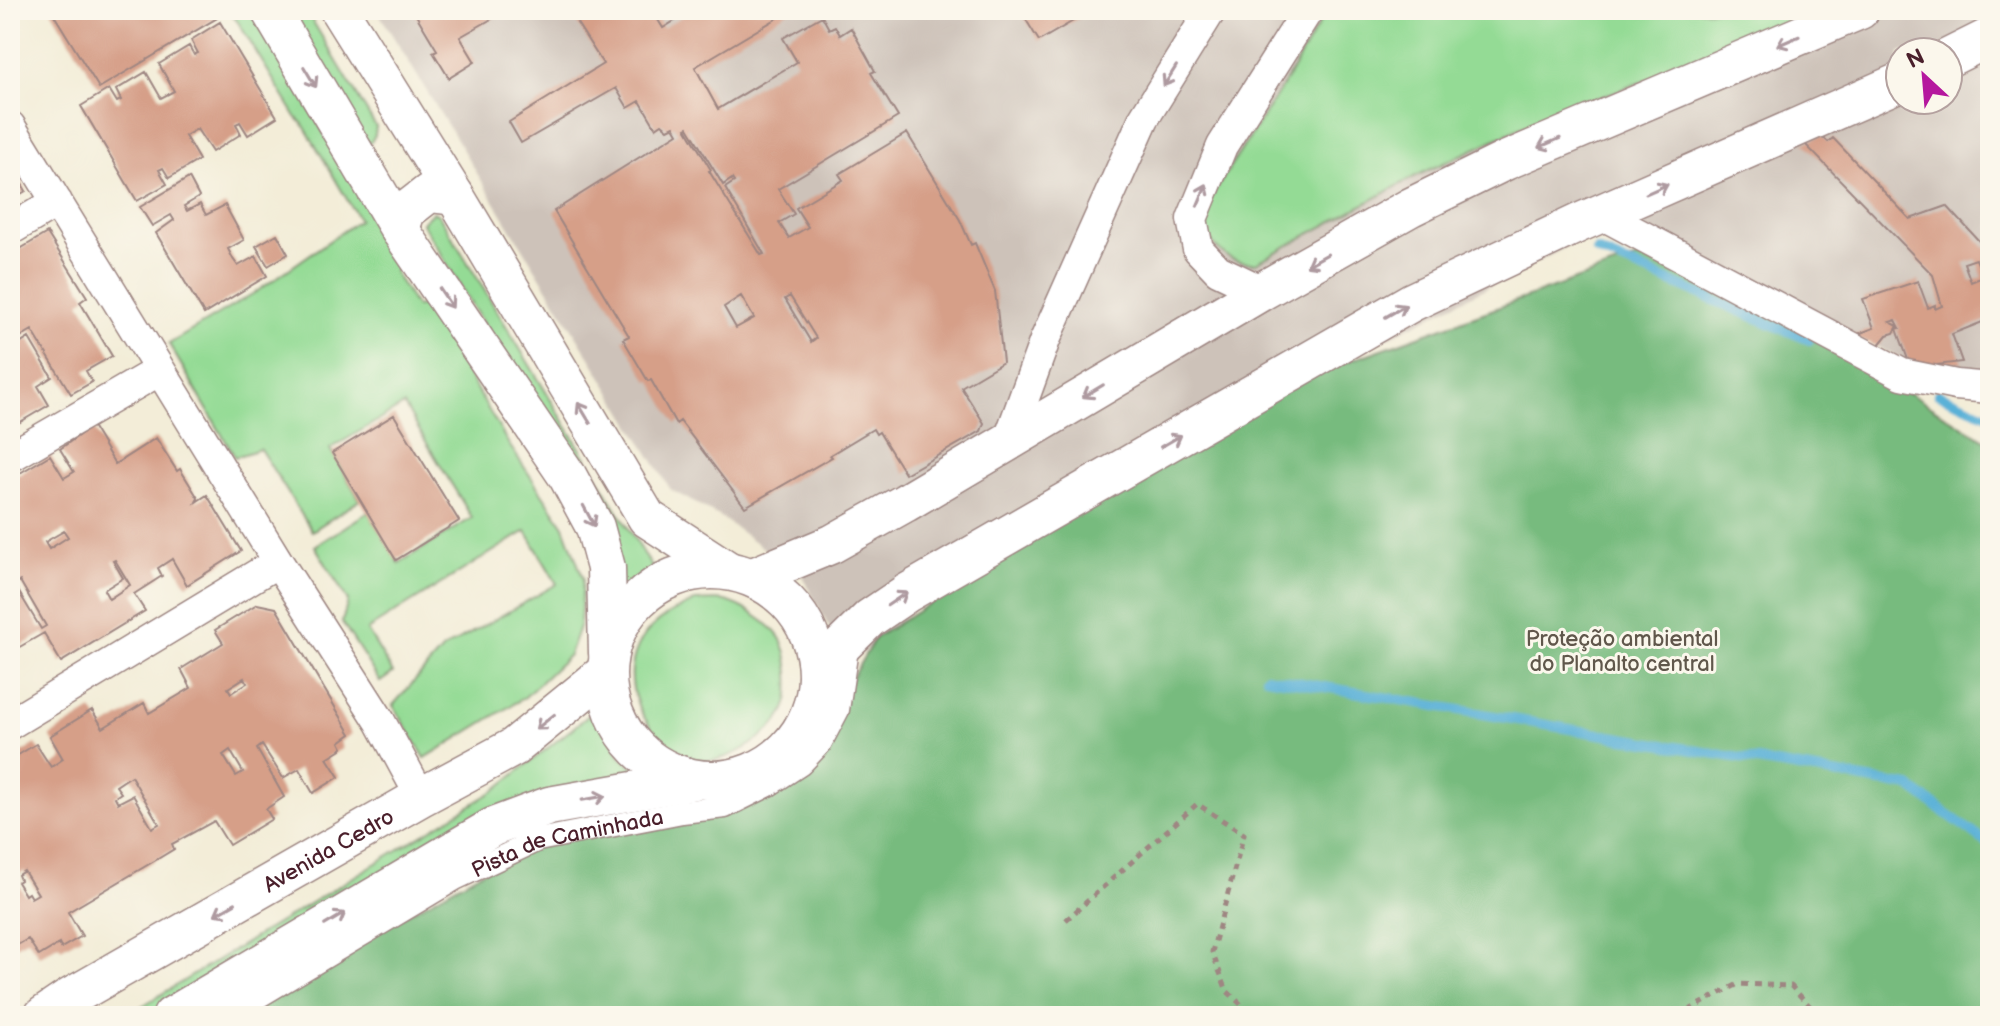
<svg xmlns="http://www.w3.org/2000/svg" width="2000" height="1026" viewBox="0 0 2000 1026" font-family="'Balsamiq Sans',sans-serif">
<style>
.industrial{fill:#cdc2b9;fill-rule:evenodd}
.green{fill:#94db95;stroke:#6f7d60;stroke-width:2}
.forest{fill:#77bb7e;stroke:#606d54;stroke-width:2}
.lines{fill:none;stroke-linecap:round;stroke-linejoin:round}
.stream{stroke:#5ab1d7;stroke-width:10}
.building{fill:#d69f88;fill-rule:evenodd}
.pedestrian-casing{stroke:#9e8682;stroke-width:25}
.minor-casing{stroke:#9e8682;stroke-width:33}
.tertiary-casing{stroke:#9e8682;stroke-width:41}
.path{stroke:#9e8682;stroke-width:5;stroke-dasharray:6 6;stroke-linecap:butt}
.pedestrian{stroke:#fff;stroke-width:22}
.minor{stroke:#fff;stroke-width:30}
.tertiary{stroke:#fff;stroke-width:38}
.oneway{stroke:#ae9aa0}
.labels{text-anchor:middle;stroke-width:6;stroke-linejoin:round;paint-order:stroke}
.park-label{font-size:22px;fill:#60574b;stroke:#fbf7ec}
.street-label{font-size:22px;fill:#4a1f2b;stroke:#fbf7ec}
</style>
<rect width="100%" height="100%" fill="#fbf7ec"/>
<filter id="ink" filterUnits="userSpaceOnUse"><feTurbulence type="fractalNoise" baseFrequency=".0125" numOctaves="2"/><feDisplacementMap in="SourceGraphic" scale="16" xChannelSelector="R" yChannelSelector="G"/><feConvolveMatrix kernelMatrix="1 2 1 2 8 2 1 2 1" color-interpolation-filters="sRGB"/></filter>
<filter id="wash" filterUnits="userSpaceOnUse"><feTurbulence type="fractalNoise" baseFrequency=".006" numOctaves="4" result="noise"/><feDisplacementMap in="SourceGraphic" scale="32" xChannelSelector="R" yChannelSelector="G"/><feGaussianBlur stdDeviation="1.8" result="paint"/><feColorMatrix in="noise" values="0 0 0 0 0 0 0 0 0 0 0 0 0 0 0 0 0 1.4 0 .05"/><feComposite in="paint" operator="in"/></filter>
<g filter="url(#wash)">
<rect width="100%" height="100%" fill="#f3edd8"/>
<path class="industrial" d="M377,10H1990V372L1915,365L1618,221L1257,404L914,609L849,664L802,576L719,516L671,490ZM1900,52H1948V100H1900Z"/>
<path class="green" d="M228,10H250L378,223L405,261L394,272L416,307L427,305L508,443L564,526L583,578L580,624L569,655L525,697L425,758L393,705L443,649L557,584L526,531L367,630L393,673L380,682L342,622L348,601L315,546L368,512L399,563L472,518L404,405L330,449L360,500L312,531L260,449L235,457L169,344L259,290L359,220L303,124L296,117L238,22Z
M283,10H306L376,127L375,135L371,142L364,143Z
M1327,10H1841L1539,119L1416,176L1256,263C1232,264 1219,253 1206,234L1208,202L1287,79Z
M433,212L439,215L655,572L631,588L617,606L568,464L422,223Z
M695,601C704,601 716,599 725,601C743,605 771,624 780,638C789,652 792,689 787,704C779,732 727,766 699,760C680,756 665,745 654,731C622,692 623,643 667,615C676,609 686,606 695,601Z
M599,707L620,757L645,774L522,803L160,1016H126L494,791Z"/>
<path class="forest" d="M1670,246L1990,443V1016H226L538,840L682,812L801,764L875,638L1117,485L1304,377Z"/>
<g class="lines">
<path class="stream" d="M1597,251L1809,340
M1938,394L1990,416
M1266,677L1910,787L1990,845"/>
</g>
<g id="blocks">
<path class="building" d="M51,10H213L217,18L99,88Z
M413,10H491L495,17L460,37L475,62L449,78L433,52L437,50Z
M598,10H652L663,28L692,10H791L695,67L718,109L797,62L783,38L822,16L829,29L835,26L840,35L851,28L875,71L871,73L898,117L778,189L794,214L779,223L789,238L808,227L796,208L843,180L839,174L907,133L960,220L971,245L975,243L995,291L1003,362L961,387L984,423L981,431L905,474L879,432L876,434L873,429L830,455L832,457L745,507L680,421L676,424L651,380L648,381L623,339L629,336L554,211L678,133L674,126L668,129L662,124L656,128L640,101L628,108L616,88L521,143L509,122L603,64L577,23ZM688,127L723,185L732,179L734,182L725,188L764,254L761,255L709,171L711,170L686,128ZM741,296L754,318L736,328L724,307ZM790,296L816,338L811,342L785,299Z
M1020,10H1092L1039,41Z
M220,22L277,117L248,135L240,122L236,124L241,134L212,152L197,129L185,136L199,160L169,178L163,168L159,170L167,184L137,201L81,106L109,89L117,102L121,100L116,90L146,72L161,98L174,91L159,64L189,46L194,55L198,53L191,40Z
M1822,136L1828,142L1833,138L1910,219L1947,206L1990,253V319L1952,334L1962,362L1911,368L1897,329L1900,328L1896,320L1890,322L1898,326L1894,333L1887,335L1878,346L1850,337L1874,328L1863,299L1918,281L1928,308L1935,305V309L1942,306L1933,275L1804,143ZM1976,259L1983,277L1971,282L1964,263Z
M10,165L26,191L10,200Z
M189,178L199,197L184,206L187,211L200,204L206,215L225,205L244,240L228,249L233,259L238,266L256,256L267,276L204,314L156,233L174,220L171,215L152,226L140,207Z
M47,233L87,297L80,302L112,356L86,371L92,382L71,394L32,330L17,339L12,332L10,333V255Z
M277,234L288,254L268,266L256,246Z
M29,338L52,377L38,386L49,405L10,428V380L13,378L10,373V343L12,342L15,347Z
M394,415L459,521L396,560L332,453Z
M92,426L115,464L156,438L177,471L180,469L198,498L196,502L207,495L241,551L187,585L172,559L158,568L162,576L134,594L145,611L61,662L44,633L16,649L13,644L10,645V479L50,455L64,478L74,472L60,449ZM64,531L68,537L49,549L45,542ZM115,560L130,585L109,599L104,590L123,578L113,561ZM20,581L46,626L41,629L14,584Z
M257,604L276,608L351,734L340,742L343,748L327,758L339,777L313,793L299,769L283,778L262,745L257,749L284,797L266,809L272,819L229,845L214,821L172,844L174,849L156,860L68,912L82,936L61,948L59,944L39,956L28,939L10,949V760L36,744L51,767L63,759L50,736L92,710L103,728L144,703L149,713L191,688L181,669L223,643L215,630ZM244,678L247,683L231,693L228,688ZM230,750L243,772L236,776L223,755ZM131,776L159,824L152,828L133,795L118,803L115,797L121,793L116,786ZM24,871L38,894L31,898L28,893L25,895L17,882L20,880L18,875Z"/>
</g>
</g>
<g filter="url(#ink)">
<use href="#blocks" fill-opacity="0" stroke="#9e8682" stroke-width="2"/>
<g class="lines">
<defs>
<g id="pedestrian">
<path id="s1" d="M226,1016L455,879L538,840L682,812L725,807L769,785L801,764L820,744L838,710L848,642"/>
</g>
<path id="minor" d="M10,126L278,562L380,721L421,797
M1601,214L1902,374L1956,385L1990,388
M10,230L57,202
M1262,291L1218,270L1198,249L1192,219L1222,146L1308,10
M1008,442L1045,340L1144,118L1211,10
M10,457L160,370
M10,724L278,562"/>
<g id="tertiary">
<path d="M270,10L400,230L568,477L595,527L606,568L608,653"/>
<path d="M339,10L455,196L647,518L727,570"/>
<path d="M1948,58L1990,37"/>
<path d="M400,230L406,211L429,193L455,196"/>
<circle cx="712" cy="675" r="105"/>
<path d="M753,577L832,544L905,503L1262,291L1411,207L1505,161L1860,10"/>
<path d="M818,669L870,618L907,593L1412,302L1579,223L1900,82"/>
<path id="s2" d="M43,1016L71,997L421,797L514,747L606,672"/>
<path d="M172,1016L493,827L549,806L695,780"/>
</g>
</defs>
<use href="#pedestrian" class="pedestrian-casing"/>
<use href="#minor" class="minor-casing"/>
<use href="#tertiary" class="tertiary-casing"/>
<path class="path" d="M1066,920L1197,804L1244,834L1212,952L1227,991L1253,1016
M1678,1016L1738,984L1791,986L1819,1016"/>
<use href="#pedestrian" class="pedestrian"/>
<use href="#minor" class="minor"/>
<use href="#tertiary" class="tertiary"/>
</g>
<defs><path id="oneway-shaft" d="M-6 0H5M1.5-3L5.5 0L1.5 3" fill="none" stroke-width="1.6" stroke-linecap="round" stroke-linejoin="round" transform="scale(2)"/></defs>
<g class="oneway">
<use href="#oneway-shaft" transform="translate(1788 41) rotate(157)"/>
<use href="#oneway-shaft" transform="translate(1170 76) rotate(122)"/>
<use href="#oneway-shaft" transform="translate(310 77) rotate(59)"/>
<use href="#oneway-shaft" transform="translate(1549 143) rotate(157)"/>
<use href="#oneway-shaft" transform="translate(1657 189) rotate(-24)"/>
<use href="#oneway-shaft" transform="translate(1202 195) rotate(-67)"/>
<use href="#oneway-shaft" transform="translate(1317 260) rotate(151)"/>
<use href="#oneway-shaft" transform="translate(446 298) rotate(56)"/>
<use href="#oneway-shaft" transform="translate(1396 311) rotate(-30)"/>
<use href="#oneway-shaft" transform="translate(1093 391) rotate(149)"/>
<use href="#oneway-shaft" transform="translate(584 413) rotate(-121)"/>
<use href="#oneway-shaft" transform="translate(1171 441) rotate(-30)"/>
<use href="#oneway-shaft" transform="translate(589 516) rotate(62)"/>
<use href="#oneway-shaft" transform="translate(897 599) rotate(-34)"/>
<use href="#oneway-shaft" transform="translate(545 722) rotate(141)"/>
<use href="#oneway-shaft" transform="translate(594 798) rotate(-10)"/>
<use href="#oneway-shaft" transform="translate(225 909) rotate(150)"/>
<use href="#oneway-shaft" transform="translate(335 919) rotate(-31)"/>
</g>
</g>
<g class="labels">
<g class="park-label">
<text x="1622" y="646">Proteção ambiental<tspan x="1622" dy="25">do Planalto central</tspan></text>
</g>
<g class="street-label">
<text dy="8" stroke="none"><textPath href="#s1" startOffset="386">Pista de Caminhada</textPath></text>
<text dy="8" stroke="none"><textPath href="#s2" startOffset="330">Avenida Cedro</textPath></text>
</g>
</g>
<rect width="2000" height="1026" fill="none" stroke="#fbf7ec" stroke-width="40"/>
<g transform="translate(1924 76) rotate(334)"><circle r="38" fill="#fbf7ec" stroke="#b4a19f" stroke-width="2"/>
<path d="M0-6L14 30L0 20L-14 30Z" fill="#b5179e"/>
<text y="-12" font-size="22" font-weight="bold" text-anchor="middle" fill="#4a1f2b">N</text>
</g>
</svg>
